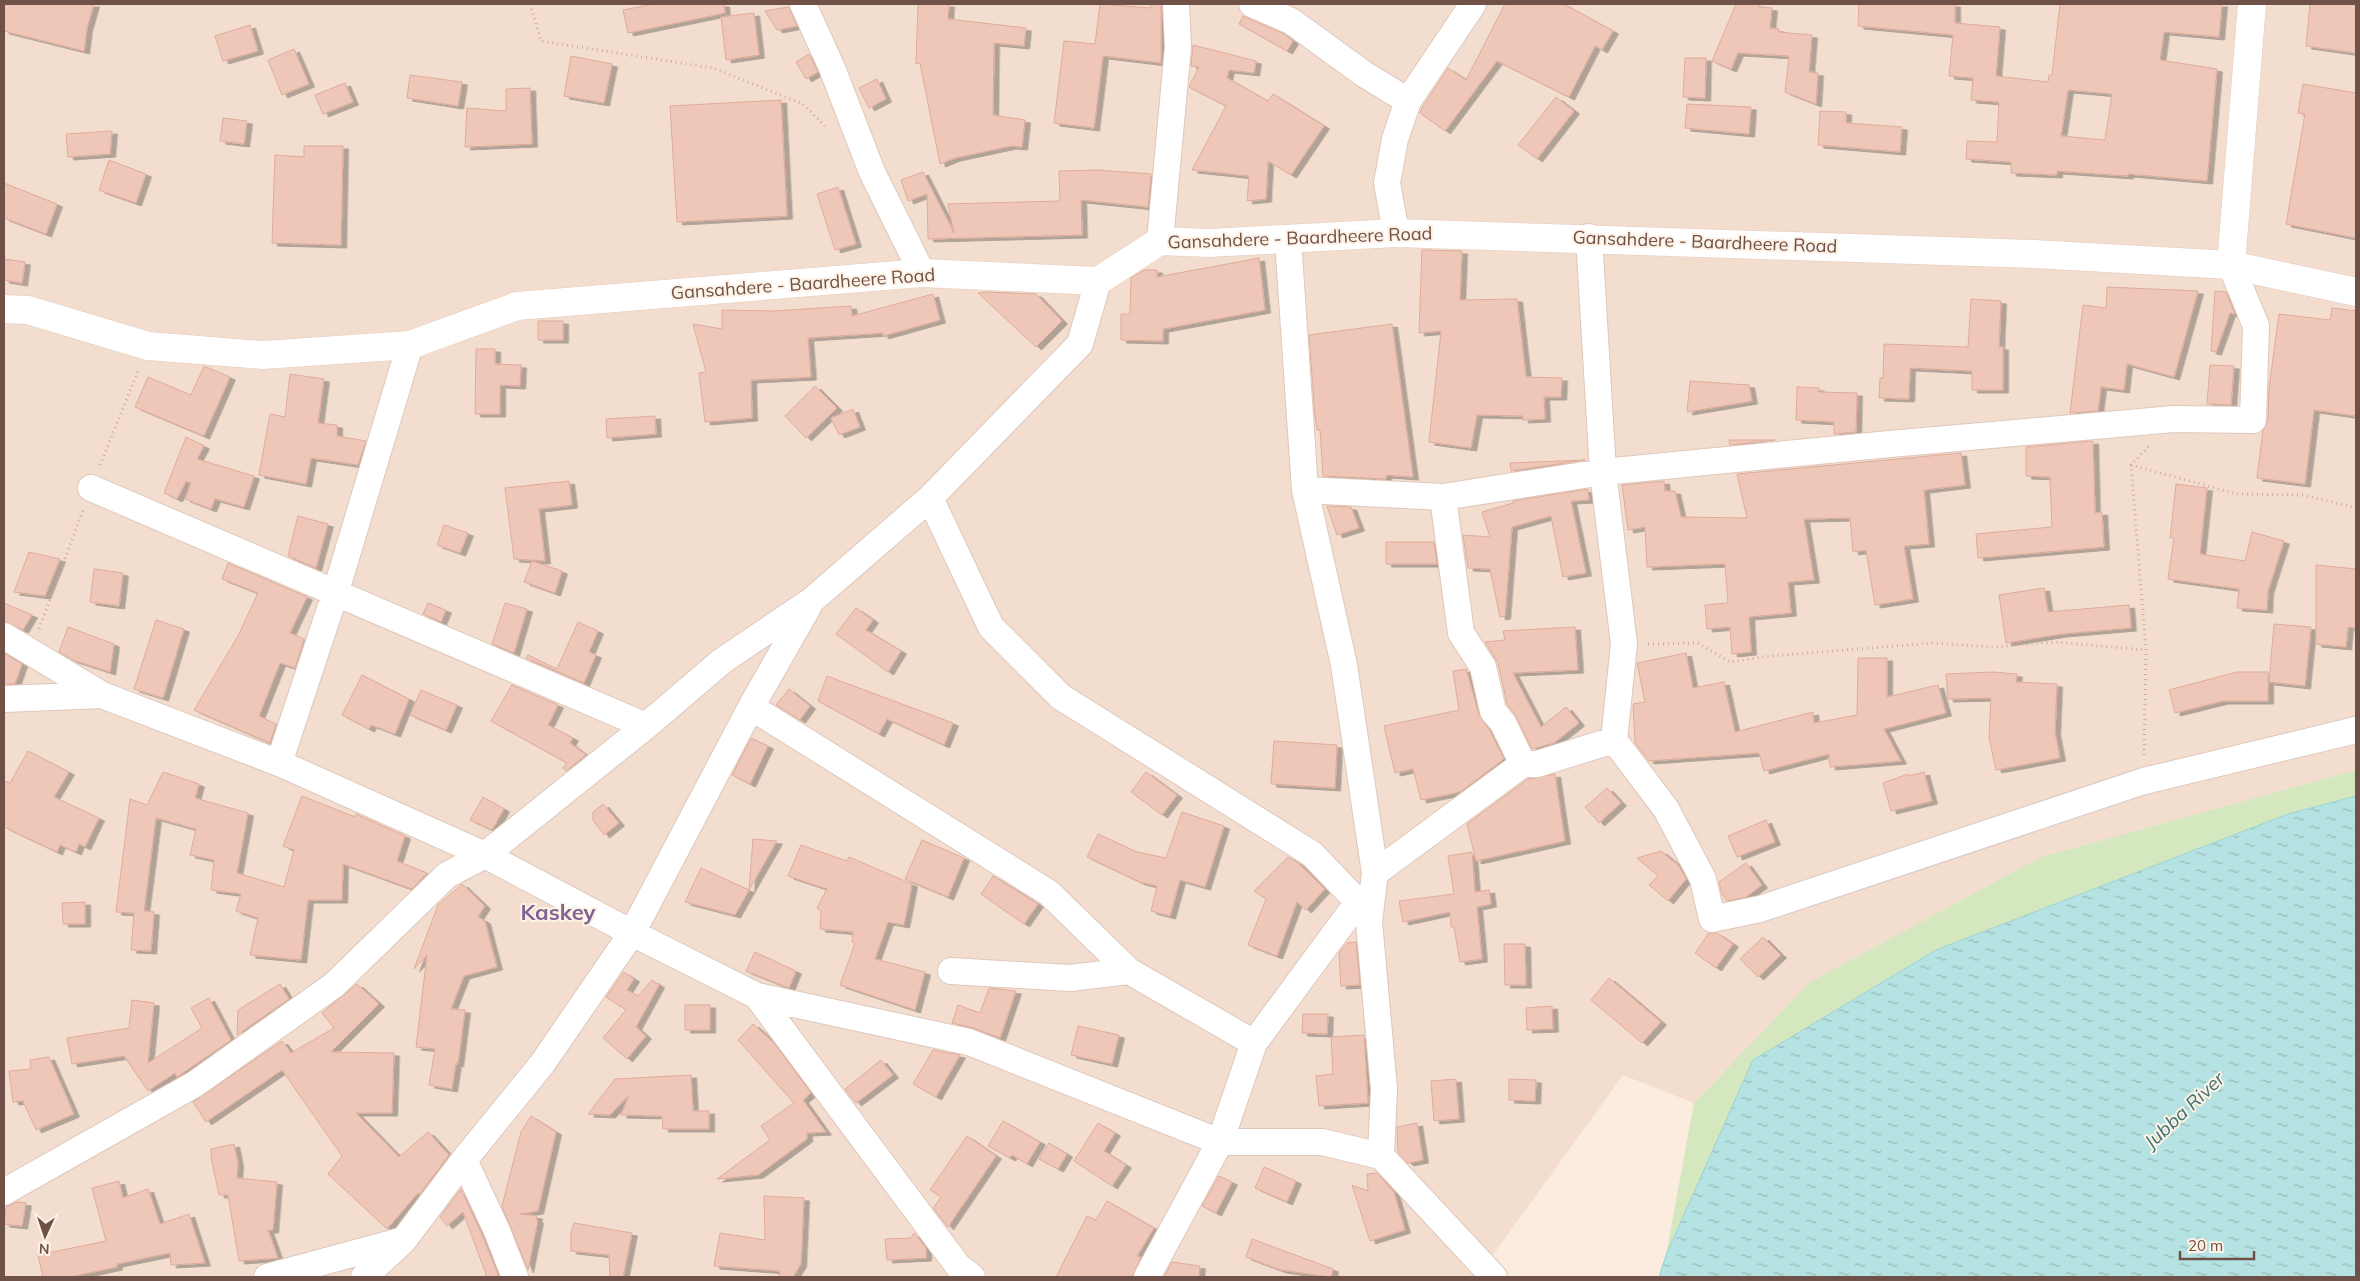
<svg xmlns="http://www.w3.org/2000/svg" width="2360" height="1281" viewBox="0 0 2360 1281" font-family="Mulish,sans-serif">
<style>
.residential{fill:#f2ddce}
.green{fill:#d5e7bf}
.water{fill:url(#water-ripples);stroke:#9cd3d4}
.building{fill:#efc7b8;stroke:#e0ab9a;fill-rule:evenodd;filter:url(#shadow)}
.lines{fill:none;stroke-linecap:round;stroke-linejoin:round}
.street-casing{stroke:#dec8bc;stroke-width:28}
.secondary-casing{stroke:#e5cabc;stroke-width:29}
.path{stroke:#d3aa9c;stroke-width:3;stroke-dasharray:1 4;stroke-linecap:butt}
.street{stroke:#fff;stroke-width:26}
.secondary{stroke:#fff;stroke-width:28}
.labels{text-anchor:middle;stroke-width:4;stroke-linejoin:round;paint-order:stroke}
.street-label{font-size:18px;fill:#6f5148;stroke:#fef1e5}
.water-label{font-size:19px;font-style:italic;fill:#3e7375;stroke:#fef1e5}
.district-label{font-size:22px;font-weight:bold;fill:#7d6493;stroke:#fef1e5}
</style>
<defs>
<pattern id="water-ripples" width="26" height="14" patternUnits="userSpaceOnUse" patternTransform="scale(1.25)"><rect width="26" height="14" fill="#b5e2e2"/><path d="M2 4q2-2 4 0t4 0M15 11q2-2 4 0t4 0" fill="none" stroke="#97bab9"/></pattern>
<filter id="shadow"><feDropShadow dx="5.5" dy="3" stdDeviation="0" flood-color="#0004"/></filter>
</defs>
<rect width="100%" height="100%" fill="#fbecdf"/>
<path class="residential" d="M4,4H2356V770L2041,857L1810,982L1694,1103L1623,1075L1477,1277H4Z"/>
<path class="green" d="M2356,770V796L2288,814L1754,1060L1666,1255L1694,1103L1810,982L2041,857Z"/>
<path class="water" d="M2356,796V1277H1659L1666,1255L1753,1060L1936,950L2288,814Z"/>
<path class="building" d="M4,4H94L87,28L84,51L4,31Z
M654,4H724L725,13L628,33L623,10Z
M918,4H949L948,19L1026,28L1024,46L994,43L993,115L1025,120L1022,147L1011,146L955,158L940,164L920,63L916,64Z
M1100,4L1151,8V4H1161V63L1103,56L1094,128L1054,123L1064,41L1095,44Z
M1505,4H1564L1613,31L1602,50L1595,46L1569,97L1497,61L1445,131L1420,113L1422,108L1448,68L1466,80Z
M1736,4H1759V7L1772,8L1770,28L1779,29V32L1812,35L1809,72L1818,73L1816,104L1785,92L1789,56L1738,53L1731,69L1712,61Z
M1859,4H1955V23L2000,27L1996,76L2048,82L2049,75H2052L2060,4H2222L2219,37L2164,32L2160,60L2217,69L2207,181L2128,174V176L2057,171V175L2011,173V162L1966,159L1967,141L1997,142L1999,102L1971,100L1973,78L1949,76L1953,35L1858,26ZM2068,90L2112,94L2105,140L2061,136Z
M2310,4H2356V53L2306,46Z
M789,7L797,26L777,30L765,11Z
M754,13L759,55L726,60L721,17Z
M1243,16L1284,34L1293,41L1287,51L1239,24Z
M250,25L258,51L223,61L215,36Z
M1193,45L1256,61L1254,73L1229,70L1227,78L1268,101L1273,94L1324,126L1291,175L1268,161L1266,199L1247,201L1249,176L1192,170L1226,106L1189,87L1199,67L1191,66Z
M294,49L309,84L282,95L268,60Z
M809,54L818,72L806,79L796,62Z
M571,56L612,64L604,103L564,96Z
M1685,58H1706L1705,98L1683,97Z
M410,75L462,82L458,106L407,98Z
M877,79L886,99L869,108L859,88Z
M345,83L353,102L323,114L315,95Z
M2303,84L2356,93V238L2286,224L2305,114L2298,113Z
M530,88L532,144L465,147L467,108L506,111V89Z
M1556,97L1574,111L1537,159L1518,145Z
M781,100L787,216L677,222L670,106Z
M1687,104L1751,107L1749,134L1685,128Z
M1820,111L1846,112V123L1902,127L1900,152L1818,145Z
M223,118L247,121L244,144L220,141Z
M112,131L110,154L68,157L66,134Z
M304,146H343L341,245L272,243L275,155L304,157Z
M109,160L146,174L136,203L99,190Z
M1097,170L1151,174L1148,207L1081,200L1082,235L928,239L927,194L908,201L901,180L923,172L954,233L948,204L1060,201L1059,171Z
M4,183L57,204L46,234L4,218Z
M838,187L856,244L835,250L817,194Z
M1422,250L1462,251L1460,300L1517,299L1526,377L1562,378L1561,397H1544L1545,419L1523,420V416L1477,415L1471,448L1429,442L1441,331L1419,333Z
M1259,258L1265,310L1163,329V341L1121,340V314H1130L1131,278L1144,270H1157V277Z
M4,259L25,262L22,283L4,280Z
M2107,287L2198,291L2174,377L2127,364L2124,390L2101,387L2098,411L2070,413L2083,305L2106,308Z
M2215,291L2226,292L2235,314L2230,313L2216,352L2211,351Z
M988,292L1036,294L1062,321L1036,347L978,293Z
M933,294L940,320L883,336V333L808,338L811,377L751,380L752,418L705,422L699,373L706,372L693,324L722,329V310L774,311L851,306L852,316Z
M1971,299L2001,301L1999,347H2003V390H1972V371L1910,368L1909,399L1879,398L1880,378H1883L1884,344L1968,347Z
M2332,308L2356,311V416L2314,410L2305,484L2257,478L2263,430L2268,420L2269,388L2279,314L2330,320Z
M538,321H563V340H538Z
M1392,324L1413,477L1386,475V479L1323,476L1320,430H1317L1315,416L1309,335Z
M476,349H495V364L521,365L520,386L500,385V414H475Z
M2210,365L2234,366L2231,405L2207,404Z
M204,366L230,377L204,436L135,407L148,377L191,395Z
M290,374L324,379L318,423L337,425V436L366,441L358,465L311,458L306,484L259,475L270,414L285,417Z
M1690,381L1749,385L1752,401L1687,412Z
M815,386L837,408L806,438L785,416Z
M1797,387L1819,388V392L1857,393L1856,432L1834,434V422L1796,420Z
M853,409L860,427L839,435L831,418Z
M655,416L656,434L607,438L606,419Z
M186,437L204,446L197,459L254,476L244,507L215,499L211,509L185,499L191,483L186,481L177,499L164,493Z
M1729,440H1775L1730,445Z
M2093,441L2095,513L2102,512L2104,547L1978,558L1976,534L2052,527L2050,477L2026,476V447Z
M1961,453L1965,485L1924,490L1929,544L1904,546L1913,599L1875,605L1866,550L1853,552L1850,518L1804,519L1814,580L1788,582L1791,613L1749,617L1751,652L1732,654L1730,627L1707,629L1705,605L1728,603L1725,564L1647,567L1645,527L1628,530L1622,485L1664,481L1665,491H1675L1681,517L1747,518L1737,474Z
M1585,460L1511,471L1510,463Z
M569,481L572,505L539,509L545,561L514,559L505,488Z
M2176,484L2207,488L2200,554L2245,561L2252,532L2284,541L2268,591L2267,610L2237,608L2239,589L2168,579L2174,538H2170Z
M1588,489L1589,500L1571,501L1586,573L1563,577L1551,516L1512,527L1505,616L1500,617L1490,569L1468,568L1463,535L1490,537L1482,512L1513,503V501Z
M1327,506L1351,507L1359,528L1337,535Z
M298,516L328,524L316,568L288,556Z
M444,525L468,533L460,553L437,545Z
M1386,542H1434L1437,564H1386Z
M29,552L60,559L45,596L14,592Z
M532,561L562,571L555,593L524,582Z
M228,563L307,597L290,633L304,639L295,668L280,663L259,716L276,724L270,743L194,710L238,636L258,593L222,579Z
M2316,565L2356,569V628L2348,627L2346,647L2316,644Z
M94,569L123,573L119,606L90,602Z
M2044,588L2048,612L2129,605L2131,628L2061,634L2006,643L1999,595Z
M4,603L32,615L23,630L4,621Z
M428,603L446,610L441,622L423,614Z
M505,603L527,609L514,653L492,644Z
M856,608L873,620L866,630L901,651L888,672L836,634Z
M156,620L184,629L163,698L134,689Z
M578,622L598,631L589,652L596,655L584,683L526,658L528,655L557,669Z
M2274,624L2311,627L2305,686L2269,682Z
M68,627L114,644L110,672L73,660L59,652Z
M1575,627L1578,670L1513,673L1541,727L1566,707L1579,723L1554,743L1532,749L1516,716L1507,704L1498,663L1485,642L1505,640L1503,631Z
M4,653L22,664L15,684H4Z
M1686,653L1693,688L1724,682L1735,732L1813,712L1814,723L1857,715L1858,658H1887V697L1938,685L1946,713L1884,729L1901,761L1830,767L1829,754L1764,771L1759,753L1649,761L1635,743L1633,704L1645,702L1637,663Z
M1466,669L1479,715L1490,731L1504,759L1460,792L1421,800L1413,769L1395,773L1384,726L1459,710L1453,671Z
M1993,672L2017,674L2016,682L2057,684L2055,732L2060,758L1996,770L1989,737L1991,698L1948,699L1946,674Z
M2237,672H2268V701H2223L2175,713L2169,690Z
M362,675L409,699L395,734L371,725L369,729L342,715Z
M827,676L953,723L944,745L887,719L879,734L818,701Z
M512,685L558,705L548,725L573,738L570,743L586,755L566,771L563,768L567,763L491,721Z
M789,689L810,706L800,720L776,705Z
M421,690L457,705L446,730L410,715Z
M751,738L768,746L750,784L732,775Z
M1274,741L1337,745L1335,788L1271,784Z
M28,751L69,772L54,797L99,818L85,847L79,844L76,852L60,845L57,852L4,827V781L10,783Z
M163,772L199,784L195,798L248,813L237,873L284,887L294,850L283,846L302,796L355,817L356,814L405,836L397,861L427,873L412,889L343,864L342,900H308L301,960L250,955L258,918L236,911L241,894L211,890L214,860L190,855L196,829L156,818L144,911L154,912L151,951L131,950L134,913L116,912L130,799L147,805Z
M1146,772L1177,795L1162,815L1131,792Z
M1924,772L1932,801L1891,811L1883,783L1908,774L1909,776Z
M1555,774L1565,841L1476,861L1467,824L1528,779Z
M1607,788L1621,803L1599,823L1585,807Z
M483,797L504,809L492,830L470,820Z
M603,804L619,823L604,835L593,820V812Z
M1182,812L1224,826L1205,887L1180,880L1170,916L1151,911L1157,886L1140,882L1087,857L1098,834L1137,852L1166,858Z
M1766,820L1775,842L1737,857L1728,836Z
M753,839L777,841L749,890Z
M922,840L964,858L948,897L905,879Z
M801,845L847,861L849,857L912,884L904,925L888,922L875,959L925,972L915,1010L840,985L855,943L852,942L853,932L820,929L821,911L817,908L827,889L788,876Z
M1661,851L1679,866L1686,879L1668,901L1649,885L1658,876L1637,858Z
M1472,852L1475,892L1489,890L1491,904L1477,907L1482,959L1460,962L1454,927H1451L1450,912L1403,922L1399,901L1454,894L1448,856Z
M1288,857L1298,863L1325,889L1306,910L1297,902L1277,956L1248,945L1266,899L1254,891Z
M1746,863L1762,885L1746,897L1727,901L1722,894L1719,882Z
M701,868L749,890L735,915L685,902Z
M993,876L1038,904L1024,924L981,894Z
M462,884L485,906L478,917L485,921L497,967L464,976L451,1009L465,1010L458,1064L456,1063L452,1089L429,1085L435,1049L416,1047L427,955L414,969L438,905Z
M85,902V924H63L62,903Z
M1709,933H1717L1733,944L1716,968L1695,953Z
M1763,937L1781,955L1758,977L1740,959Z
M1356,942L1360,985L1341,986L1339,953L1347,943Z
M1504,944H1525L1526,985H1505Z
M755,952L796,971L789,988L746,971Z
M624,972L634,979L627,990L638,996L652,980L659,985L636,1027L646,1036L627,1059L603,1038L626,1010L606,997Z
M1609,978L1661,1022L1642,1043L1591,1000Z
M280,984L289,999L237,1035L238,1010Z
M357,984L379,1004L331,1052L394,1053L392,1113H356L399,1157L428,1132L449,1155L419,1195L418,1193L387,1229L328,1174L342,1156L282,1070L206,1122L193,1102L282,1041L291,1053L334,1028L322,1013Z
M989,988L1016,991L1000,1038L974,1028L952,1023L958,1005L980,1013Z
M209,998L231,1040L177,1077L175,1073L148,1091L124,1056L72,1064L67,1038L129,1028L132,1000L154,1003L148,1063L202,1028L191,1008Z
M685,1005H710V1030H685Z
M1552,1006L1553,1029L1527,1030L1526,1008Z
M1303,1014H1328L1327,1034L1302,1033Z
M753,1024L774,1043L811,1093L803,1100L826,1132L807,1133V1139L758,1175L717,1179L770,1140L761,1126L794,1103L738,1040Z
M1078,1026L1119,1035L1112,1064L1071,1055Z
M1364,1035L1368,1103L1319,1106L1316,1076L1333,1074L1331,1037Z
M933,1050L960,1055L936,1097L913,1084Z
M49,1057L74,1114L36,1130L23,1101L13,1102L9,1071L31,1069L30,1060Z
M881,1060L893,1075L856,1103L845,1089Z
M691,1075L693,1111H709V1129H663L662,1116L621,1115L629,1095L610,1115L588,1114L615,1079Z
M1456,1079L1459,1119L1434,1121L1431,1081Z
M1509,1079L1536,1080L1535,1101L1509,1100Z
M531,1116L556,1132L538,1211L520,1214L537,1216L536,1220H538L528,1270L502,1206L521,1132Z
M1003,1121L1040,1142L1027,1164L1012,1155L1010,1158L988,1146Z
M1098,1123L1115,1133L1104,1151L1126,1165L1112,1186L1074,1161Z
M1417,1123L1423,1160L1408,1163L1398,1152L1397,1127Z
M967,1136L996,1156L948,1227L933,1208L941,1197L930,1190Z
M1049,1143L1067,1154L1058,1169L1039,1159Z
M234,1144L238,1163L237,1178L277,1182L273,1230H268L278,1258L239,1261L228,1195H219L211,1157V1149Z
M1264,1167L1296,1181L1287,1202L1255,1188Z
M1377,1173L1394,1192L1405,1230L1370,1241L1352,1185L1368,1191L1367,1174Z
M1219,1176L1232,1182L1216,1213L1202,1206Z
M119,1181L123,1198L148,1189L160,1224L189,1214L205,1263L171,1265L170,1253L117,1264V1267L70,1277H43L38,1255L106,1241L92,1188Z
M461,1189L483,1237L499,1277H487L463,1212L447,1226L440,1217Z
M764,1196L804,1198L801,1264L793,1277H779L780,1271L714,1266L720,1233L765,1240Z
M1107,1201L1154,1228L1137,1256L1141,1257L1132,1277H1056L1087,1216L1096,1220Z
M17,1202L26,1203L22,1226L4,1224L6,1207Z
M574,1223L632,1233L623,1277H610L609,1255L571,1251V1232Z
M914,1233L926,1248V1258L887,1260L885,1239L911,1238Z
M1252,1239L1333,1269L1331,1277L1281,1270L1246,1257Z
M1172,1262L1200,1266L1199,1277H1164Z"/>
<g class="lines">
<defs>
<path id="street" d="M803,4L832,68L872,172L922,273
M1252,4L1291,21L1364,74L1408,101
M1396,233L1387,183L1395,139L1408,101L1473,4
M1589,237L1603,472L1624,644L1614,740L1666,809L1703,879L1712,919L1760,909L2144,781L2356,730
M1160,241L1178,47L1176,4
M91,488L646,726
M1305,490L1443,497L1603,472L1890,444L2174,419L2253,420L2256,326L2231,265
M930,498L991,627L1061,697L1312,854L1358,902
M4,636L102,695L279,763L485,855L632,933L757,996L969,1042L1220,1142H1322L1381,1156L1494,1277
M4,699L102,695
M751,707L1049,893L1129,971
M279,763L336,591L410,345
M1523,764H1537L1614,740
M1375,873L1523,764L1503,723L1493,711L1483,667L1461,633L1443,497
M1369,922L1384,1089L1381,1156
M951,971L1070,978L1129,971L1254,1043
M757,996L958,1266L972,1277
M464,1160L497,1231L515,1277
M4,1192L195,1084L334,985L447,875L485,855L646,726L722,661L811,601L930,498L1080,344L1098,281
M267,1277L400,1241
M364,1277L403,1241L464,1160L542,1064L632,933L751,707L808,607
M1147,1277L1220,1142L1254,1043L1358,902L1369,922L1375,873L1344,665L1305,490L1288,240"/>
<path id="secondary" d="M2231,265L2252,4
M4,309L28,310L148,346L263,355L410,345L517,306L922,273L1098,281L1160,241L1209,243L1396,233L2034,254L2231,265L2356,292"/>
</defs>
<use href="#street" class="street-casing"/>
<use href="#secondary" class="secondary-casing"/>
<path class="path" d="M530,4L541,41L713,68L803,104L825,126
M100,465L138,371
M2131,465L2237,494L2304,495L2356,508
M39,629L83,510
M1648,644L1698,643L1730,662L1771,656L1932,643L1993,647L2055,642L2146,650
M2144,755L2146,650L2131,465L2149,446"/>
<use href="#street" class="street"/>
<use href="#secondary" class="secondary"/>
</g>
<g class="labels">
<g class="street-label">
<text transform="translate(1300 238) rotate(-2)" y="6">Gansahdere - Baardheere Road</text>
<text transform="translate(1705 242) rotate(2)" y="6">Gansahdere - Baardheere Road</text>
<text transform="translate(803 284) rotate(-4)" y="6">Gansahdere - Baardheere Road</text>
</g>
<g class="water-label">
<text transform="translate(2184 1110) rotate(-43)" y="7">Jubba River</text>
</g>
<g class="district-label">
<text x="558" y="920">Kaskey</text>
</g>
</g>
<rect width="2360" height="1281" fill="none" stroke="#6f5148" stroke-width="10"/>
<g transform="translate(45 1236) rotate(183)" stroke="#fef1e5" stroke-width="4" paint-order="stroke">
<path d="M0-4L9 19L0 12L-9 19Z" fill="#6f5148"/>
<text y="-8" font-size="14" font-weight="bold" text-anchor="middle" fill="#6f5148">N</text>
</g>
<path d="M2180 1251v8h74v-8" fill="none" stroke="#6f5148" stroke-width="2.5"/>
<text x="2188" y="1251" font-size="15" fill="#6f5148" stroke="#fef1e5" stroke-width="4" paint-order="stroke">20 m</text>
</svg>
